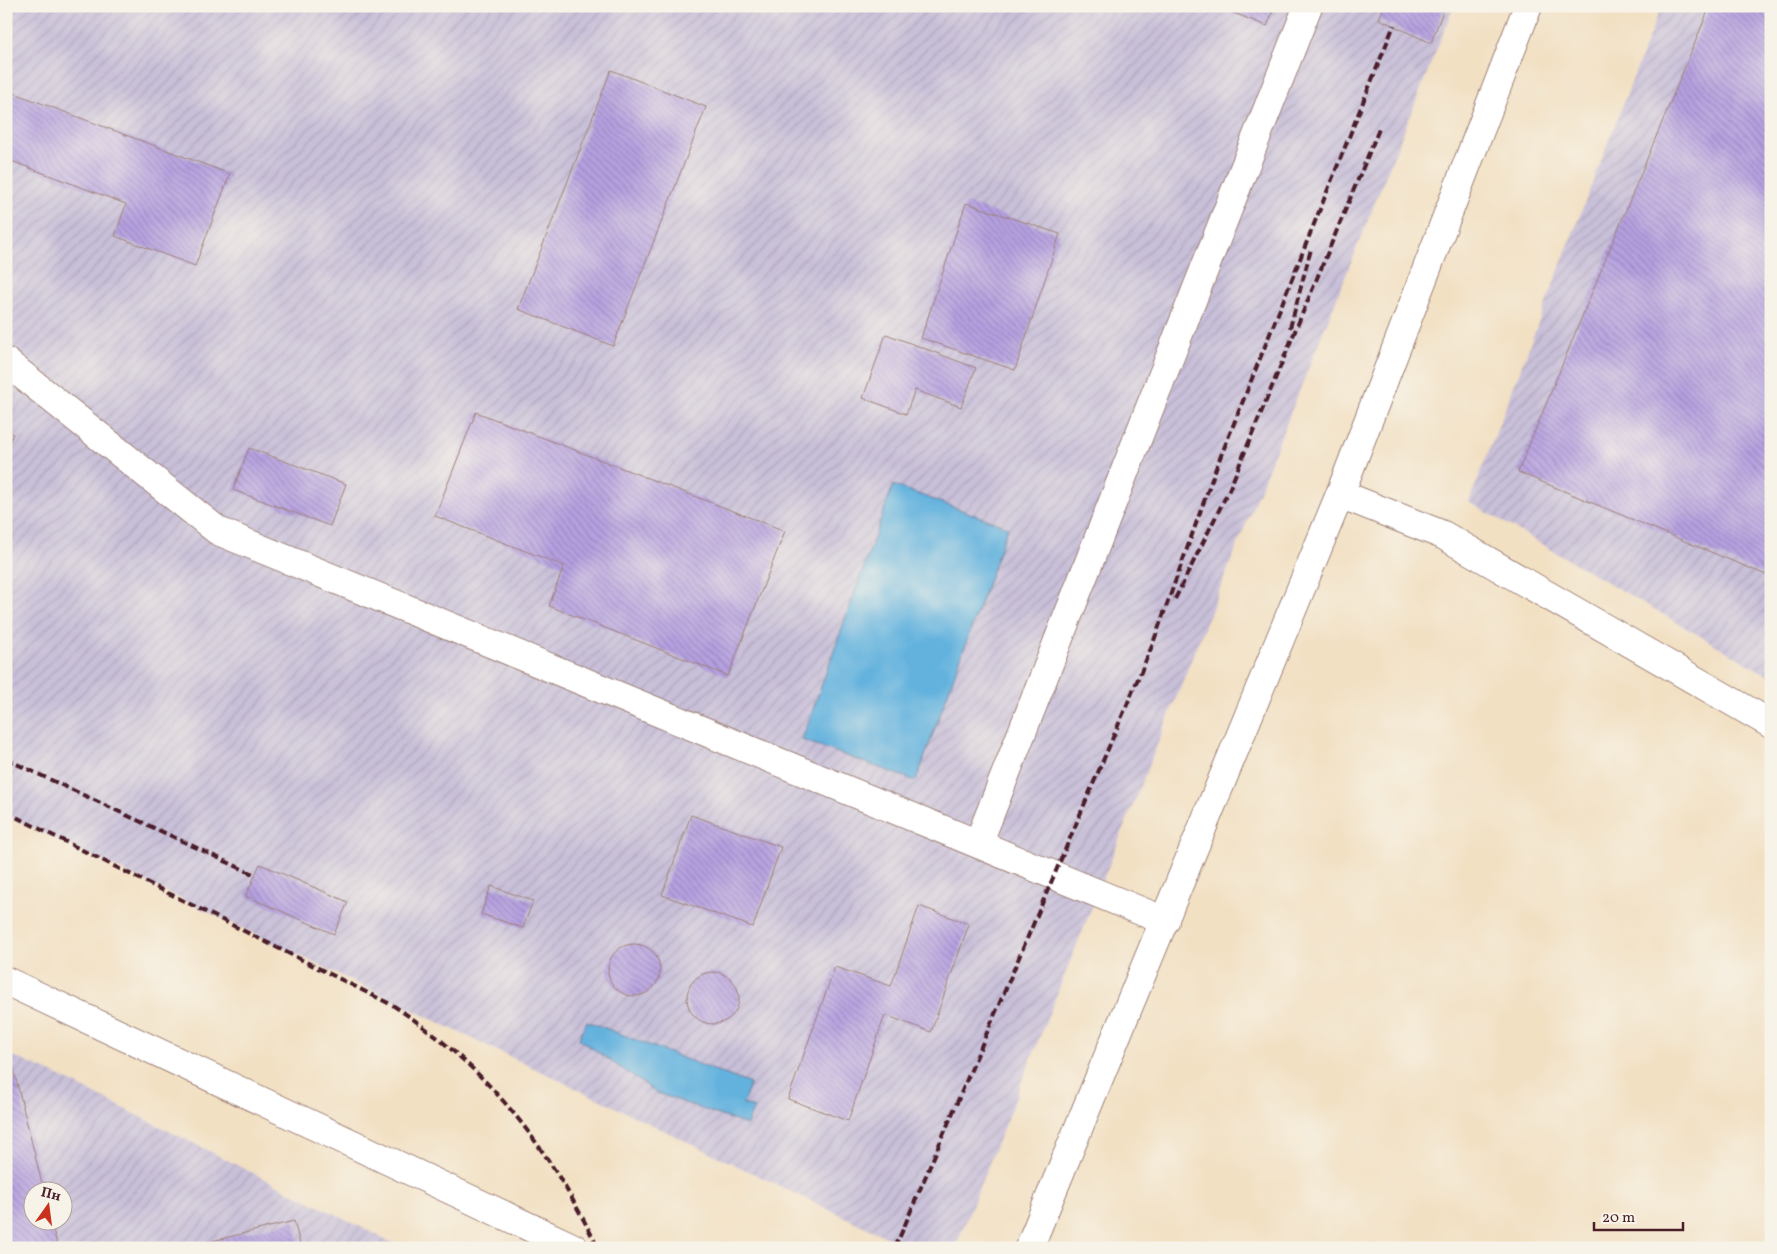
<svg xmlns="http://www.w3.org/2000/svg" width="1777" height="1254" viewBox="0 0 1777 1254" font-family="Vollkorn,serif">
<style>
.industrial{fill:url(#industrial-furrows);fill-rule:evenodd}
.water{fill:#64b2de;stroke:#576884}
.building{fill:url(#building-back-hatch)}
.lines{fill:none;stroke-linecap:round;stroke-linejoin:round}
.minor-casing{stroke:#9e8077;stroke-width:30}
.minor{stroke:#fff;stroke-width:28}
.rail{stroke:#4a1f2b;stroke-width:4;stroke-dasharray:8 4;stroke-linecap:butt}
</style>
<defs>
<pattern id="industrial-furrows" width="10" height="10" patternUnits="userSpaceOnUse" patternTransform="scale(1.25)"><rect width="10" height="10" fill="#c8bfd8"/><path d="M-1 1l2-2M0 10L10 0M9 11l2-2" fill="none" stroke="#ada4ba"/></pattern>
<pattern id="building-back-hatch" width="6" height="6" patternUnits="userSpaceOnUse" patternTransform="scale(1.25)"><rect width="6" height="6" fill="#b6a1e1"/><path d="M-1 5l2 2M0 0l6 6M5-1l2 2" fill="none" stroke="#9683b7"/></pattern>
</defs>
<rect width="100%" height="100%" fill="#f7f3e8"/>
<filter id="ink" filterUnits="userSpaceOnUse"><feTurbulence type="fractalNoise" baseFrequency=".02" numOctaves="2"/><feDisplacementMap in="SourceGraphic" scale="10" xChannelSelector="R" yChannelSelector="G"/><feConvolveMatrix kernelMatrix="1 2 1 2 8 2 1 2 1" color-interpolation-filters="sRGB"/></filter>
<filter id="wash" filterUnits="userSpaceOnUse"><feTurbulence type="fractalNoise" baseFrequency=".0096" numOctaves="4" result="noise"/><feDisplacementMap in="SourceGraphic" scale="20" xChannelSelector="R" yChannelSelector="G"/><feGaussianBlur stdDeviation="1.12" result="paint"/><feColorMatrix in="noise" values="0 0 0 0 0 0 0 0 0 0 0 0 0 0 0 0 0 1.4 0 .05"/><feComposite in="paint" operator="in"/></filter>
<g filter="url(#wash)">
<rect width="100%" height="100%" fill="#f2e0c3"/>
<path class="industrial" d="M6,6H1454L955,1248H909L6,815Z
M1661,6H1771V677L1469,502Z
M6,1053L61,1077L403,1248H6ZM32,1192H62V1222H32Z"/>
<path class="water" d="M893,485L1008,527L916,781L802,740Z
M587,1021L750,1084L743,1104L754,1108L747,1125L657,1093L579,1039Z"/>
<g id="blocks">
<path class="building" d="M1216,6H1275L1267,26Z
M1384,6H1445L1431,43L1379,19Z
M1710,6H1771V577L1518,472Z
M611,70L706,107L613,346L518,309Z
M6,90L230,174L195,266L115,236L126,204L6,159Z
M966,203L1060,234L1015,370L921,338Z
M886,334L976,368L961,407L915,390L906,414L863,398Z
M476,412L785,531L728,676L549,606L564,566L435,516Z
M6,430L13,434L6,449Z
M249,448L346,484L330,526L233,490Z
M691,815L781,847L753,927L662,895Z
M260,864L348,902L334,934L246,896Z
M491,886L533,901L523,928L481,914Z
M919,906L969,924L931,1032L885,1015L848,1121L788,1099L835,967L891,986Z
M608 970a26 26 0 1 1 52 0a26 26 0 1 1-52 0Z
M687 998a26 26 0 1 1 52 0a26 26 0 1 1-52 0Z
M13,1067L44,1192H32V1222H51L58,1248H6V1069Z
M294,1221L301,1248H188V1247Z"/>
</g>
</g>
<g filter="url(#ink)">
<use href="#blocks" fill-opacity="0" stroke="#9e8077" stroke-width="1"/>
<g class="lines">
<defs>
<path id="minor" d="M1528,6L1340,494L1443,535L1771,724
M6,362L218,531L1165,921
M978,844L1308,6
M6,981L574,1248
M1029,1248L1340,494"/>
</defs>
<use href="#minor" class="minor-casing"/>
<use href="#minor" class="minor"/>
<path class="rail" d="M1290,328L1311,249
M1175,599L1229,490L1379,129
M6,759L255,875
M6,812L394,1006C489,1069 548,1146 598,1248
M895,1248L1152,646L1216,468L1394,25"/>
</g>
</g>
<rect width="1777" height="1254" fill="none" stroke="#f7f3e8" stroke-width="25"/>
<g transform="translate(48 1206) rotate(14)"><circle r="24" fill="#f7f3e8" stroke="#b29e9c"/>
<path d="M0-4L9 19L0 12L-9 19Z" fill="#c8321e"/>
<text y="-8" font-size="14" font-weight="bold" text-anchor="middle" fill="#4a1f2b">Пн</text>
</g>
<path d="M1594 1222v8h89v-8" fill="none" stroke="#4a1f2b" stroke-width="2.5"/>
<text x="1602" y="1222" font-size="15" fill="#4a1f2b" stroke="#f7f3e8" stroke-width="4" paint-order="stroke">20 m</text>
</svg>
